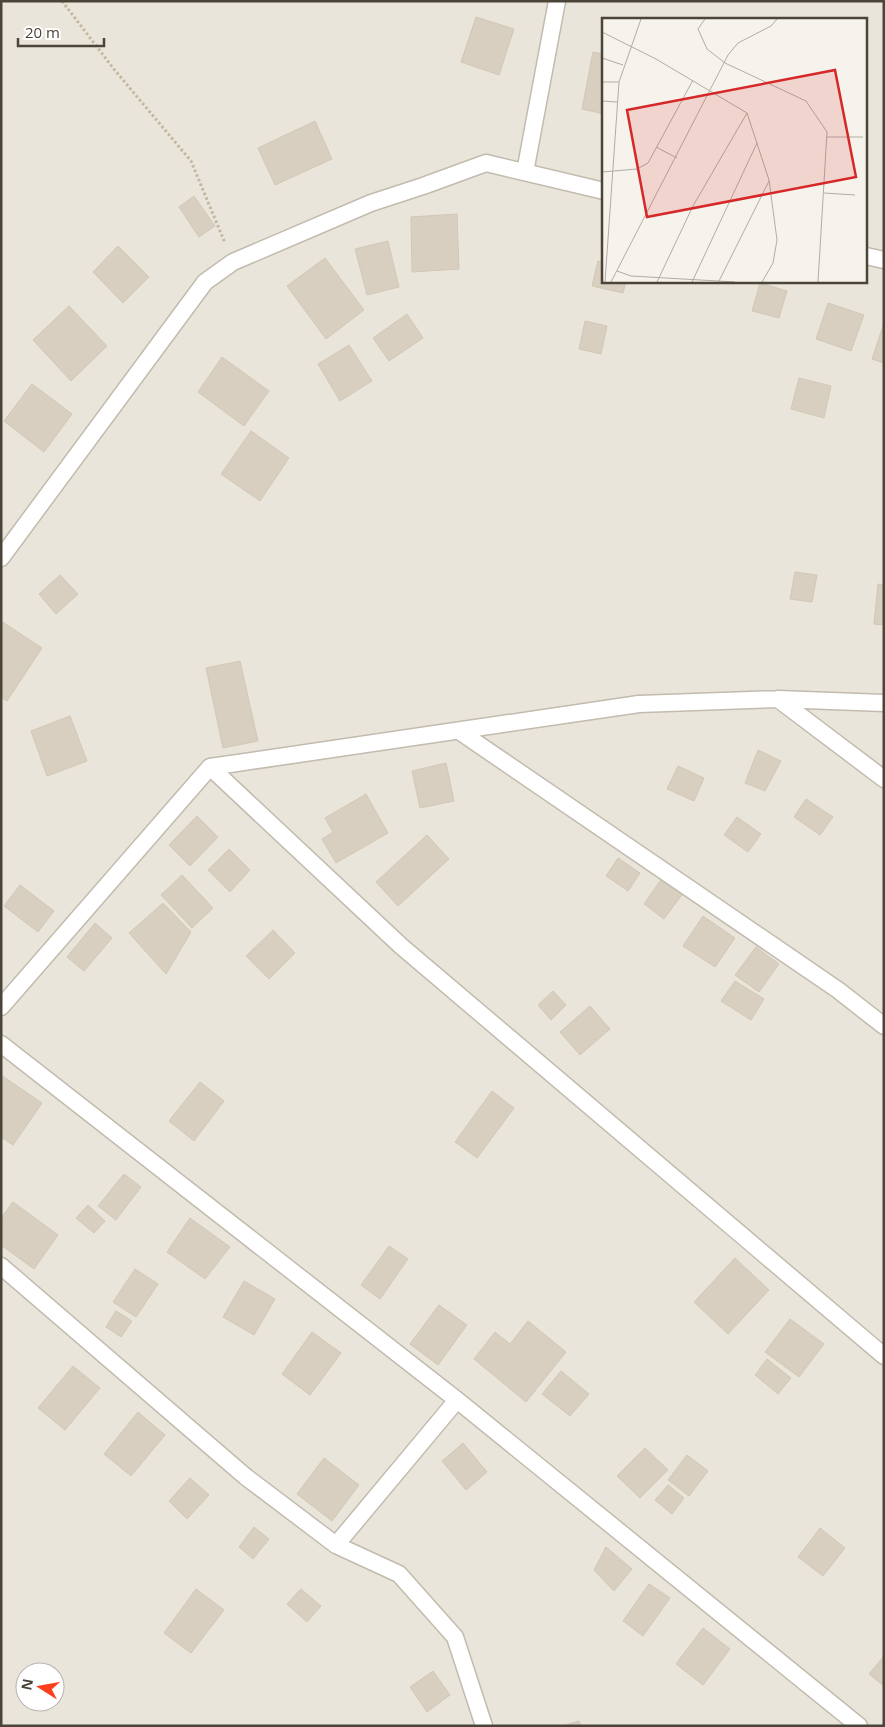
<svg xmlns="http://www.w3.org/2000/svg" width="885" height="1727" viewBox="0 0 885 1727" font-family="'Open Sans',sans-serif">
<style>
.residential{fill:#eae5da;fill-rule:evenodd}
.building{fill:#d8cfc1;stroke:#d3c7b4}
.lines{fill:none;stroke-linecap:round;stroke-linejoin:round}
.lane-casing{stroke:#c2bbae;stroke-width:19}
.path{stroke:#c4b79f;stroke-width:3;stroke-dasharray:2.5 2.5;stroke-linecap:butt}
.lane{stroke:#fff;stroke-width:16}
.inset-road{fill:none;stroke:#b2ada4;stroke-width:1}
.view{fill:#d62828;fill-opacity:0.15;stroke:#d62828;stroke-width:2.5}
.inset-edge{fill:none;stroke:#4b4439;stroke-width:2.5}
</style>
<rect width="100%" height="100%" fill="#f6f3ec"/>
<path class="residential" d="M1,1H884V1726H1ZM604,19H866V281H604ZM25,1672H55V1702H25Z"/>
<path class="building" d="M476,17L514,29L499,75L461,62Z
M593,52L604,54V114L582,109Z
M315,121L332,159L275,185L258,148Z
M194,196L215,226L199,237L179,207Z
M457,214L459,269L412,272L411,217Z
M388,241L399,287L367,295L355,249Z
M118,246L149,277L123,303L93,272Z
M325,258L364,310L326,339L287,286Z
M598,261L604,262V281H626L623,293L592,286Z
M760,283L787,291L779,318L752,311Z
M828,303L864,315L851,351L816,339Z
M69,306L107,346L71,381L33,340Z
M407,314L423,338L389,361L373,338Z
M585,321L607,326L601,354L579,349Z
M884,323V363L872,359Z
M349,345L372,381L340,401L318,364Z
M222,357L269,391L244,426L198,392Z
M799,378L831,386L824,418L791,409Z
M32,384L72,414L44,452L4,421Z
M251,431L289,458L260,501L221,474Z
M795,572L817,575L812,602L790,599Z
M60,575L78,594L56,614L39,594Z
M878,584L884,585V625L874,624Z
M1,621L42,648L7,701L1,697Z
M240,661L258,741L223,748L206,668Z
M70,716L87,761L47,776L31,731Z
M758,750L781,761L765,791L745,783Z
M446,763L454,801L420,808L412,771Z
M678,766L704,778L694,801L667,789Z
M366,794L388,833L336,863L322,839L333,832L325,818Z
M806,799L833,817L820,835L794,817Z
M197,816L218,837L190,866L169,845Z
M737,817L761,834L748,852L724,835Z
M427,835L449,859L398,906L376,882Z
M229,849L250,870L230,892L208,870Z
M618,858L640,873L628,891L606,876Z
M182,875L213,908L192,928L161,895Z
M663,877L684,892L664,919L644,904Z
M20,885L54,911L38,932L4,906Z
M163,903L191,932L166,974L129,933Z
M703,916L735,938L715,967L683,946Z
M95,923L112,938L84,971L67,957Z
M273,930L295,953L269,979L246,956Z
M756,947L779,964L759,992L735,975Z
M735,981L764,999L751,1020L721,1001Z
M553,991L566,1005L551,1020L538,1005Z
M590,1006L610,1029L580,1055L560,1032Z
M1,1075L42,1103L13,1145L1,1137Z
M200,1082L224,1101L194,1141L169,1121Z
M492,1091L514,1108L477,1158L455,1142Z
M124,1174L141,1187L116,1220L98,1206Z
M13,1202L58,1235L34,1269L1,1245V1218Z
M88,1205L105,1221L94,1233L76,1218Z
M190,1218L230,1247L205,1279L167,1252Z
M389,1246L408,1259L380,1299L361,1285Z
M735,1258L769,1290L728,1334L694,1302Z
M135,1269L158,1284L136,1317L113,1302Z
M244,1281L275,1299L254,1335L223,1317Z
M439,1305L467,1325L438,1365L410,1344Z
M116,1311L132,1321L121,1337L106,1327Z
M790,1319L824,1344L799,1377L765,1352Z
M528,1321L566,1352L526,1402L474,1359L495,1332L510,1344Z
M312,1332L341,1353L310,1395L282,1374Z
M767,1359L791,1378L778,1394L755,1375Z
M73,1366L100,1388L65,1430L38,1408Z
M561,1371L589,1394L570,1416L542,1394Z
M138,1412L165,1435L131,1476L104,1454Z
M463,1443L487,1472L466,1490L442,1461Z
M645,1448L668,1470L640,1498L617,1476Z
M687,1455L708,1471L689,1496L668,1480Z
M324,1458L359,1485L332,1521L297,1494Z
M190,1478L209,1495L187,1519L169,1501Z
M668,1485L684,1498L672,1514L655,1500Z
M254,1527L269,1539L253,1559L239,1547Z
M820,1528L845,1548L823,1576L798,1557Z
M606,1547L632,1569L614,1591L594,1570Z
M649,1584L670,1598L643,1636L623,1621Z
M196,1589L224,1610L191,1653L164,1633Z
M301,1589L321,1606L307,1622L287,1604Z
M703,1628L730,1649L703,1685L676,1664Z
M884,1656V1686L869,1674Z
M433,1671L450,1695L427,1712L410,1687Z
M579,1721L581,1726H562Z"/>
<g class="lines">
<defs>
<path id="lane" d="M525,172L557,1
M866,256L884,260
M1,558L205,282L233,262L371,203L423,186L486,163L604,191
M778,699L884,779
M459,731L838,990L884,1026
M210,767L401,946L884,1356
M1,1007L210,767L639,704L778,699L884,703
M1,1044L457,1400L859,1726
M1,1266L246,1477L336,1545L399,1574L455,1637L484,1726
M336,1545L457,1400"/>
</defs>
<use href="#lane" class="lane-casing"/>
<path class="path" d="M62,1L113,68L191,161L225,243"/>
<use href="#lane" class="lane"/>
</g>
<g transform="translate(602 18)">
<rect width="265" height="265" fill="#f6f3ec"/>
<path class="inset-road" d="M103,1L96,11L105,31L123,45L204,83L225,114L216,264M0,14L54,41L145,95L167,162L175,222L171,245L160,264M0,40L21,47M0,64H17M0,83L15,84M225,119H261M54,129L75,140M0,154L35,151L46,145L91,62M222,175L253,177M15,253L29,258L133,264M117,263L167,163M3,264L17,64L39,1M9,264L126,37L136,25L169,8L175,1M55,264L91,188L145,95M90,264L155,125"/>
<path class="view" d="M233,52L254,159L45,199L25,92Z"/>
<rect width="265" height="265" class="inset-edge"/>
</g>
<rect width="885" height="1727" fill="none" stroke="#4b4439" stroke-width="5"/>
<g transform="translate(40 1687) rotate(281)"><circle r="24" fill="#ffffff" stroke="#b7b4b0"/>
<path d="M0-4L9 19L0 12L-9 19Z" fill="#fc3f1d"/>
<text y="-8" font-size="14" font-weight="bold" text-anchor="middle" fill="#4b4439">N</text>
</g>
<path d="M18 38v8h86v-8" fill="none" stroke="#4b4439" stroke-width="2.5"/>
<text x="25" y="38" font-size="15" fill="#4b4439" stroke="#ffffff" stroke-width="4" paint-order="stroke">20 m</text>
</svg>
